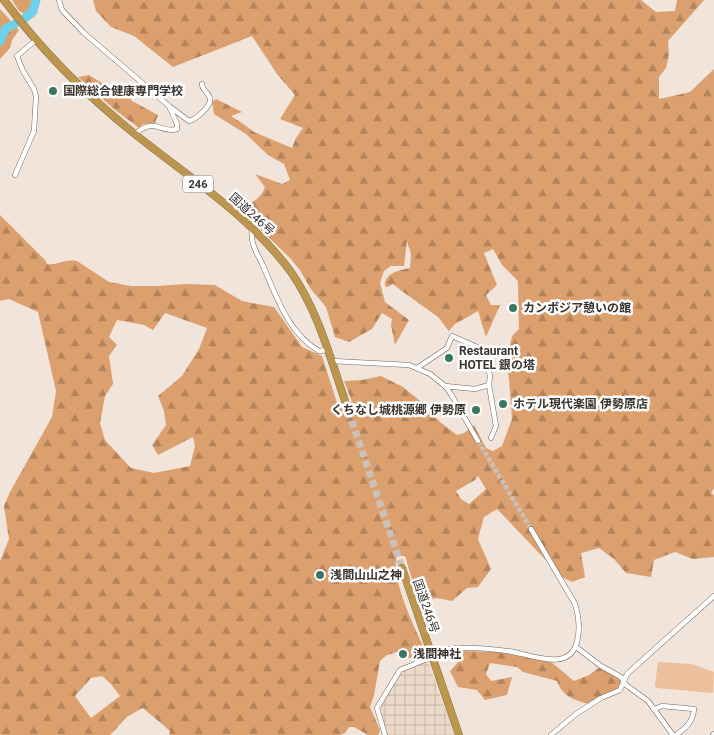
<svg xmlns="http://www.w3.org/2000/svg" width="714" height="735" viewBox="0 0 714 735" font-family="Roboto,'Noto Sans JP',sans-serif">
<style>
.industrial{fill:url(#industrial-grid)}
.forest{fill:url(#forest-firs);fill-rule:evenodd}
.pitch{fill:#edbf9b}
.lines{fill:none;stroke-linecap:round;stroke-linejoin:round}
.river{stroke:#70d0e9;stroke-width:9}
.minor-tunnel{stroke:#ccc1b8;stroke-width:4.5;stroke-dasharray:4.5 2;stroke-linecap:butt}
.highway-tunnel{stroke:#ccc1b8;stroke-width:7;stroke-dasharray:7 3.5;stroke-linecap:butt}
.minor-casing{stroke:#71655d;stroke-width:5.5}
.highway-casing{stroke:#8e7344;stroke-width:8}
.minor{stroke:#fff;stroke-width:4.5}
.highway{stroke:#bc954e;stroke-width:7}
.poi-dot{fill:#3a7762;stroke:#fff;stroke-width:2}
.labels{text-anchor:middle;stroke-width:5;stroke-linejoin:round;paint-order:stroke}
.shield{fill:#fff;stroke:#74716e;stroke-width:1}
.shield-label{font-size:11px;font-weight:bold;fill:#393430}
.poi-label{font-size:12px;font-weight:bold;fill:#393430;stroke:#fff;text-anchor:start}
.street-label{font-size:12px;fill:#393430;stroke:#fff}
</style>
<defs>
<pattern id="industrial-grid" width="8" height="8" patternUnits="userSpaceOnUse" patternTransform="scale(1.25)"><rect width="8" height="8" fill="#ebdac9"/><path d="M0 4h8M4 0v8" fill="none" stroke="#cabcad"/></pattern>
<pattern id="forest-firs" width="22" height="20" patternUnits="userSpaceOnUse" patternTransform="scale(1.25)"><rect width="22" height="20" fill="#dca06f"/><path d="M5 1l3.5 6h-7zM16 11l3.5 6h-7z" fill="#b3835c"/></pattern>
</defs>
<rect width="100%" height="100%" fill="#f1e4da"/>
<path class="industrial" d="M428,661L454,735H387L379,708L400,672L418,663Z"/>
<path class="forest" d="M12,0H39L34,18L19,11Z
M93,0H641L656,12L675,11L677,0H704L668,41L669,54L667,64L666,68L659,77V99L690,92L714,69V488L711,493L714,495V557L693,559L675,552L654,560L651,577L626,573L614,559L599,548L581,553L585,577L572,582L562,577L497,509L484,517L478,539L491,569L478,587L467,588L452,601C442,599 431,595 424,603L419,602L405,556H397C390,578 415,629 425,650C422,659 417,659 409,658L404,650L387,655L380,661L374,695L370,707L380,730L378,735H368L354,727H349L345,733L341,735H169L170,731L143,708L128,716L110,735H0V561L9,539L4,506L10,492L52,417L56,391L38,312L9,299L0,301V215L45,260L47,264C57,266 66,258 77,261L109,282L131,286H156L187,284L215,285L242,301L274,307L302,347L322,356L338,406L352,402L344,381L362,380L381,376L403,387L419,400L440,422L457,435L464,433L474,425L486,448L493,451L502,446L512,419L509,378L506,364L512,336L519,329L518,281L502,265L493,249L484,253L497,285L486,295L491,305H500L486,337L478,311L455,324L449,331L438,317L399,289L393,284L388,287L385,286C384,273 400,270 410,268L411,254L407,241L404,266H391L384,271L380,283L385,302L409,320L395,345L391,325L392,319L382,313L372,329L349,342L335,337L326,307L310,288L300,270L290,258L237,207L240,203C253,205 261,198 265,187L255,174L282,184L290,180L284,164L268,155L246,134L214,114L212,102L216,99L242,112L231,116L242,123L254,132L292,148L296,138L303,128L280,119L295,95L277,74L252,36L173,67L134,36L111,27L96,11ZM165,313L207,328L199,349L182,376L158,396L164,411L166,425L152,445L158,455L193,437L195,446L190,466L154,473L131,468L116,452L105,440L100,423L105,396L113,384L109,356L117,345L109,337L117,320L144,325L153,330ZM478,476L486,489L469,504L461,499L456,491L475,480ZM102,676L110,683L120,696L91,718L75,696L91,678Z
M0,9L19,30L12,40L10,48L0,59Z
M89,75L113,90L123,88L132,101L158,115L155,123L143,124L139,128L114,109L78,77Z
M462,651L498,652L551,662L574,681L589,675L600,667L621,681V685L614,691L604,694L589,704C574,700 563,697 557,681L523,672L517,667L490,663L486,674L491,681L512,677L507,695L485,700L477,690L458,687L450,671L458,662Z"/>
<path class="pitch" d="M658,662L692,664L714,672L713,693L657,688L655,685Z"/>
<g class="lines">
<path class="river" d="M25,18L33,11L36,0
M0,41L6,28L15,24"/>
<path class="minor-tunnel" d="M478,441L531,529"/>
<path class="highway-tunnel" d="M345,401L402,568"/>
<defs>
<path id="minor" d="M59,0L62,10L84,33L169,106
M135,134C156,116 159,134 177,129V124L169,106L189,121C195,120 212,106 210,98C208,92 202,90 202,84
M15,175L34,131L36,96L34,89L23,71L17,56L36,40
M252,228C250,245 257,252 264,268C277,298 289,334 319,351L327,350
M332,361L409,365L430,374L445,386L451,394L478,441
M417,368L447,348L452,336L484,350L490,376L489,385L475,389L445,386
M489,385L496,426L491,438
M576,647L601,666L621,677L626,685L648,701L673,735
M431,653C455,645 482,648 507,651C528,653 569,674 577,642C580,630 579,617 575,604L531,529
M655,709L662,706L694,709C693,722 686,728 676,735
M385,735L377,708L400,670L432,657
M551,735L576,714L601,698L620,690L627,674L714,596
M713,735L714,734"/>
<path id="highway" d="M4,0C42,51 86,95 136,135C190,178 250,216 291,272C318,311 330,357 345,401
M402,568L459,735"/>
</defs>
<use href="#minor" class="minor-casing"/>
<use href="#highway" class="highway-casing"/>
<use href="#minor" class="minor"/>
<use href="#highway" class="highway"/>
</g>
<g class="poi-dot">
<circle cx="53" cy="91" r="5"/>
<circle cx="513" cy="308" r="5"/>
<circle cx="449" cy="358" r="5"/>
<circle cx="503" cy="404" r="5"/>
<circle cx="476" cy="410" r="5"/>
<circle cx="320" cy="575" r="5"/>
<circle cx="403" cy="654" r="5"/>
</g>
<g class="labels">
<rect class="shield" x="183" y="175.5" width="30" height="17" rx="4"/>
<g class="shield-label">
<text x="198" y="188">246</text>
</g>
<g class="poi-label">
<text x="63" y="95">国際総合健康専門学校</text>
<text x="523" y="312">カンボジア憩いの館</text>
<text x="459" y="355">Restaurant<tspan x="459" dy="14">HOTEL 銀の塔</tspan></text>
<text x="513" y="408">ホテル現代楽園 伊勢原店</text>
<text x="466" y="414" text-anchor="end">くちなし城桃源郷 伊勢原</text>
<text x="330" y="579">浅間山山之神</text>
<text x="413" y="658">浅間神社</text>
</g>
<g class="street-label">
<text transform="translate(252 214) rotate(42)" y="4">国道246号</text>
<text transform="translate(426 606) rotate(71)" y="4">国道246号</text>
</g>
</g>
</svg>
